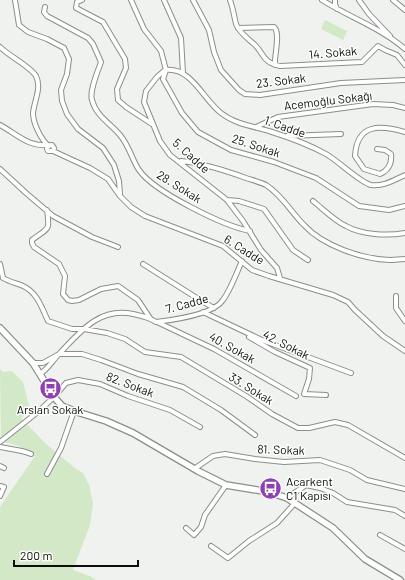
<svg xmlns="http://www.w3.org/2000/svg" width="405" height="580" viewBox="0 0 405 580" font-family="Barlow,sans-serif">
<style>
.green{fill:#d2e8c6}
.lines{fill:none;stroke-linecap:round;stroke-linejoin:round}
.street-casing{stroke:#8b8e8a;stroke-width:6}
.secondary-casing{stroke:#8b8e8a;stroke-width:8}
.street{stroke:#fff;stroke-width:4}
.secondary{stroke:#fff;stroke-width:5.5}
.labels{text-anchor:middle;stroke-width:3;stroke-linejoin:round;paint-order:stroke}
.street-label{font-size:12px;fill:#0d0e0c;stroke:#fdfffc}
.poi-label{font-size:12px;fill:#0d0e0c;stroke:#fdfffc}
</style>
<rect width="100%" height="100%" fill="#eff2ee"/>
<path class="green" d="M325,20L347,31L343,40L321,29Z
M0,369L3,372L12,371L23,382L30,410L21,418L45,443L76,469L83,473L89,485L93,503L90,525L73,570L92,577L96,580H0V507L35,456L19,446L1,441Z"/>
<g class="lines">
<defs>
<path id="street" d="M15,0L19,25L28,32L47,39L64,48L69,59L67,74L61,90L62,101L67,114L78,129L103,148L114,165L119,181L120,194
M82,0L77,2L76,8L103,22L125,59L126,68L117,89L118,100L126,107L152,124
M131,0L144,29L161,51L166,70
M164,0L181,38L183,73
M193,0L209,30L214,52L221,70L239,90L245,94L260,95L341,83L405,80
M230,0C233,8 234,16 236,24C240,34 248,38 255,45C265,55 262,62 280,66L362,62L378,46L385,50L397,55L405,65
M322,0C349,17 381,28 405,49
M335,0V4L337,9
M359,0L369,14L390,36
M393,0L405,10
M45,7L44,12L47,16L88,38L93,44L101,62C98,71 89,91 92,100C96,116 110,123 120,135C130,147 131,158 139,170C154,192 224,226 250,231
M238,28L274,27C281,33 274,56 275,65
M0,47C9,56 31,67 36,76C42,88 34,101 33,113C33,123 41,140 49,146
M165,70L157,77L146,91L144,102L160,141L170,155L227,200L243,221L261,250L277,268L280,278
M166,70L163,79L182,113L198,132L231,150L274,162L316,178L359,206L389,210L405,206
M166,70C191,67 203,99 221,113C235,124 252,126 269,131C288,137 308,144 326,154C337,160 361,183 371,185C383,187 394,180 405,175
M0,125C20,136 27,147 52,145L54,148L53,151H48L47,149L48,146
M256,127L278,117L373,104L393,105L405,108
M287,136L341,134
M377,149L385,150L391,154C392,163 389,170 380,174L364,169L355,156C357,123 380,125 405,132
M53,151L90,168L108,179L120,196L131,207L145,216L223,246L252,270L269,276L333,295L348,302L355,310L383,336L405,351
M181,161C203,163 224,170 246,178C252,180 260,182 266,185C282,195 291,212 304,225C323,246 362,259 390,260C395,260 400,259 405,259
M0,169L26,193L53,216L92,237L118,247
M227,200L239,201L264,209L293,250L308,260
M313,201C323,209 335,221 346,226C362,235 387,236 405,233
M47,210C50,232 49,227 32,240V243L34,247L59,264L65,276L63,294L68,300L72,301L79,300L101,289L118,286L138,300L150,318
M0,264L3,278C10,282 16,283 23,286C37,292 42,308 48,321L72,329H84L107,333L125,339L145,352L181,357L246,396L272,414L298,428H309L335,422L348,425L405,458
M143,264L200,300L214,308
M396,296V308L405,321
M203,312L262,340L351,373
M157,322L214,349L296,396
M249,337L275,352L310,368L309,379L304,394L326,395
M33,363H43L59,354H82L101,360L138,374L183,387L221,410L255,435
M40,374C48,369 52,361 59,354C80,332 99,307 133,314C142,316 149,317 156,322C173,320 213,315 223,300C231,289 236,274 242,261
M0,442L39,411L54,397L66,383L78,380L100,384L128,396L170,410L200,427
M0,447C12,450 20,449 31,454
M0,466L4,468
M194,469L213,456L225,454L255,459L284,462L320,460L350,470L367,480L405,489
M47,474L61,448L74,411
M0,486L4,487L0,496
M287,498L306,485L320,488L333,493L347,502L395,510L405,516
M186,528L194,535L201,527L205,515L226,485
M380,535L405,549
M211,546L228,558L249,541L277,523L295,503"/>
<path id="secondary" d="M0,328L33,363L54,397L62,406L74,411L106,421L133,433L198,471L226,485L269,492L287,498L333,528L365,559L400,580"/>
</defs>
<use href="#street" class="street-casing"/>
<use href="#secondary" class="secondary-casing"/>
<use href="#street" class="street"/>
<use href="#secondary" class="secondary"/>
</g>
<defs>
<symbol id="bus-disc" viewBox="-11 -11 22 22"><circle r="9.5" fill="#8f41b1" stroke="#fdfffc"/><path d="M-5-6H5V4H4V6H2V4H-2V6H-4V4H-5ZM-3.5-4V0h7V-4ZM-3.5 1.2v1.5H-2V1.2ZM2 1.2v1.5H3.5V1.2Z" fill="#fff"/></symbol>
</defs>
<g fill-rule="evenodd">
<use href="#bus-disc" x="38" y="376" width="25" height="25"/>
<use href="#bus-disc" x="258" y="476" width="25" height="25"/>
</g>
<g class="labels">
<g class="street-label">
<text transform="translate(333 53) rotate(-5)" y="4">14. Sokak</text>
<text transform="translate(281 81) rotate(-7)" y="4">23. Sokak</text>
<text transform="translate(328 101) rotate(-7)" y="4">Acemoğlu Sokağı</text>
<text transform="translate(285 127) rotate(19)" y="4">1. Cadde</text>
<text transform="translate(256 146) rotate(18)" y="4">25. Sokak</text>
<text transform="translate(191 156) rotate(42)" y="4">5. Cadde</text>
<text transform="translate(179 187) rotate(32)" y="4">28. Sokak</text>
<text transform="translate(244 250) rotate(32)" y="4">6. Cadde</text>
<text transform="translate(187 304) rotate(-15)" y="4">7. Cadde</text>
<text transform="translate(286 345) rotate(27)" y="4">42. Sokak</text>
<text transform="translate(232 348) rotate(29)" y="4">40. Sokak</text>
<text transform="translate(130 385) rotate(21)" y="4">82. Sokak</text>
<text transform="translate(251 389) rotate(32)" y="4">33. Sokak</text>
<text transform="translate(281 450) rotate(2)" y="4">81. Sokak</text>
</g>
<g class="poi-label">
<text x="50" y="414">Arslan Sokak</text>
<text x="286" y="486" text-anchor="start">Acarkent<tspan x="286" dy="14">C1 Kapısı</tspan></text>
</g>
</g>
<path d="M14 560v6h124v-6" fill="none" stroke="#0d0e0c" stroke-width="2"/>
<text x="20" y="560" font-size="12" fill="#0d0e0c" stroke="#fdfffc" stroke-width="3" paint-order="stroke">200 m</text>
</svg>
